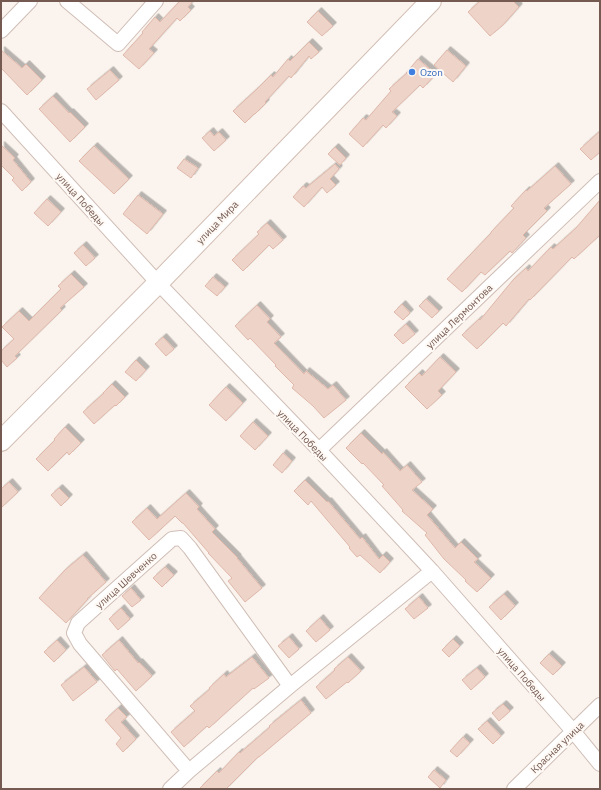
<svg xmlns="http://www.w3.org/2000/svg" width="601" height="790" viewBox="0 0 601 790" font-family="'IBM Plex Sans',sans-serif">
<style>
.building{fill:#eed3c8;stroke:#dfb8aa;filter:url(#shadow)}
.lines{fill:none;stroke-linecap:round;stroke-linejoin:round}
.minor-casing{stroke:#cfbeb6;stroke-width:16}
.secondary-casing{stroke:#d2beb4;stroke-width:22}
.minor{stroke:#fff;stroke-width:14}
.secondary{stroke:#fff;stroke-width:20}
.shop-dot{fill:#3f7fe0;stroke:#fef9f4;stroke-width:1.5}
.labels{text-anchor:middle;stroke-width:4;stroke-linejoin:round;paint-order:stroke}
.shop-label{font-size:10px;fill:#366cbe;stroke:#fef9f4;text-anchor:start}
.street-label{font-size:10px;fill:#755a52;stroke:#fef9f4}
</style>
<defs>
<filter id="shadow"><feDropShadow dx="3.5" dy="-3.5" stdDeviation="0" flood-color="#0004"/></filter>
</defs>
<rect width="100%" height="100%" fill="#fbf4ee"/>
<path class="building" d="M180,1H193L188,7L191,10L180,21L177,18L149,49L154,53L139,69L123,55L143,33L142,32L155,17L160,22Z
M480,1H513L519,7L502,26L490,36L468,12Z
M318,11L333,26L322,36L307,22Z
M309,42L319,52L311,59L309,56L291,78L289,76L265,102L266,103L255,114H254L245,123L233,111L257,89L271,75L273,77L288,59L290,61Z
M1,50L22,68L26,64L42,80L27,95L1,68Z
M447,50L466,66L453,82L434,65Z
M418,59L436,74L423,88L420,85L392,112L397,116L386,128L383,125L363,147L349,134L363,118L366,120L391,91L389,89L407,73H406Z
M110,70L119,80L96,100L87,89Z
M53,96L69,113L70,112L85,127L70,142L39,109Z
M210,131L214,136L219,132L226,140L214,151L202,138Z
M600,131V152L591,160L580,149Z
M1,145L15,158L13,160L31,182L22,191L12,180L14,178L1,165Z
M94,146L129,179L114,194L79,161Z
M335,147L346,158L340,165L328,154Z
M184,159L198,168L191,178L177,168Z
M335,164L339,169L330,179L336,185L327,193L322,187L304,207L293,197L303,186L306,188Z
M555,166L571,184L544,208L547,211L523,235L526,238L512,253L510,251L485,275L481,272L462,292L447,279L491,233V232L514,208L511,206L526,190L527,191Z
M138,195L163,214L147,234L123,214Z
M47,199L61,212L48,226L34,213Z
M600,200V235L574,259L572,257L530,300L529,299L506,326L503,323L477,349L462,335L479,319L480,320L513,280L526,268L528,271L551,247L553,249L576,228Z
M267,223L283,240L273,249L269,245L243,271L232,260L259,234L257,232Z
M83,245L95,258L86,266L74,253Z
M71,274L84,287L60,308L62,310L15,356L17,358L7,367L1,360V351L14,339L2,327L19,311L29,321L61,289L58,286Z
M213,277L225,287L217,296L205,286Z
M426,299L439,311L432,318L419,306Z
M402,304L410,313L403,320L394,312Z
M257,305L270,319L267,322L281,337L274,343L304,374L306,371L328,389L333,385L346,400L324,418L313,406L292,388L294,385L275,366L276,365L250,338L248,340L235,326Z
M406,324L415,334L403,344L394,335Z
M163,337L174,349L166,356L155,344Z
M440,357L456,372L438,391L442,395L427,409L405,387L419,373L422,376Z
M136,360L146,370L136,381L125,372Z
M112,384L125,397L116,406L115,405L94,424L83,412L104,393H103Z
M226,387L243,403L226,421L209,405Z
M253,422L268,436L255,450L240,436Z
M65,427L81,443L69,455L67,452L48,471L36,459L55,440L54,439Z
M361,433L382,454L383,452L400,471L407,465L422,482L412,490L433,509L427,515L455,548L461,542L478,559L474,562L491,578L477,592L465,581L466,580L444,559L425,535L427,533L402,511L403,510L382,486L384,485L363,463L362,464L346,448Z
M283,453L292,461L282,473L273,465Z
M305,480L327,502L328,501L360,539L362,537L379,559L383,555L390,562L380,573L360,555L357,557L349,548L350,547L311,501L308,505L294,491Z
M9,482L18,492L1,508V489Z
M59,488L69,498L61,506L51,495Z
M186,493L199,507L197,509L215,529L212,532L238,558H237L262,588L245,602L228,581L232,578L208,553H209L183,523H182L175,516L149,540L132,522L147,508L157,519Z
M83,555L106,582L87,599H88L66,623L39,598L65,570Z
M165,567L174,575L162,587L153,578Z
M131,588L141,600L132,607L122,596Z
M504,594L515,606L501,620L489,607Z
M419,597L428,608L414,619L405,609Z
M121,608L130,619L118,630L109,619Z
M320,618L330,630L316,642L306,631Z
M289,637L299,649L289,658L278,646Z
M453,639L460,646L449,657L442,650Z
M57,640L66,650L54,662L44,652Z
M119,640L138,663L139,662L152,676L136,691L117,669L115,671L102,655Z
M549,654L562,666L553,675L540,663Z
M252,657L269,678L254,689L253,688L209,728L207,726L184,747L171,732L195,711L190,706L210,689L209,688L224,674L226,677Z
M348,657L361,671L348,683L347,682L326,699L316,687L335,670L334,669Z
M84,667L97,682L73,701L61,685Z
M477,668L485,677L471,690L462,680Z
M301,700L311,713L259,757H258L226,789H199L217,771L219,773L239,752L240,753L270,727L269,726Z
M503,704L510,711L499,721L492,713Z
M118,708L127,717L121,722L136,739L123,752L116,744L121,738L105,720Z
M487,721L501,736L493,744L478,729Z
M463,737L470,743L457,757L450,751Z
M434,770L446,780L440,788L428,777Z"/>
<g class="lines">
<defs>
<path id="minor" d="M67,1L118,44L156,1
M1,31L30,1
M1,111L158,283L319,450L432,571L573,731L600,764
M319,450L600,181
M189,771L80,644L74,633L78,623L172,539L181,538L190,548L290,686
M170,789L189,771L290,686L432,571
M514,789L600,705"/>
<path id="secondary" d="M1,441L158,283L431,1"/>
</defs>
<use href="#minor" class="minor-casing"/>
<use href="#secondary" class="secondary-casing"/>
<use href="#minor" class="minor"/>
<use href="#secondary" class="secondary"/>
</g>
<circle class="shop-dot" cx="412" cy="72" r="4"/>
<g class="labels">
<g class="shop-label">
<text x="420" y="76">Ozon</text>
</g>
<g class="street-label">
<text transform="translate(81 199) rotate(48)" y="4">улица Победы</text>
<text transform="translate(217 222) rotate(-46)" y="4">улица Мира</text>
<text transform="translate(459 316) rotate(-44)" y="4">улица Лермонтова</text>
<text transform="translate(303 435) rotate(46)" y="4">улица Победы</text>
<text transform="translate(126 580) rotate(-42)" y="4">улица Шевченко</text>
<text transform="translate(522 674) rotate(49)" y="4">улица Победы</text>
<text transform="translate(557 747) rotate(-44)" y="4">Красная улица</text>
</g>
</g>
<rect width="601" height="790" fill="none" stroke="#755a52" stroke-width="4"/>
</svg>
